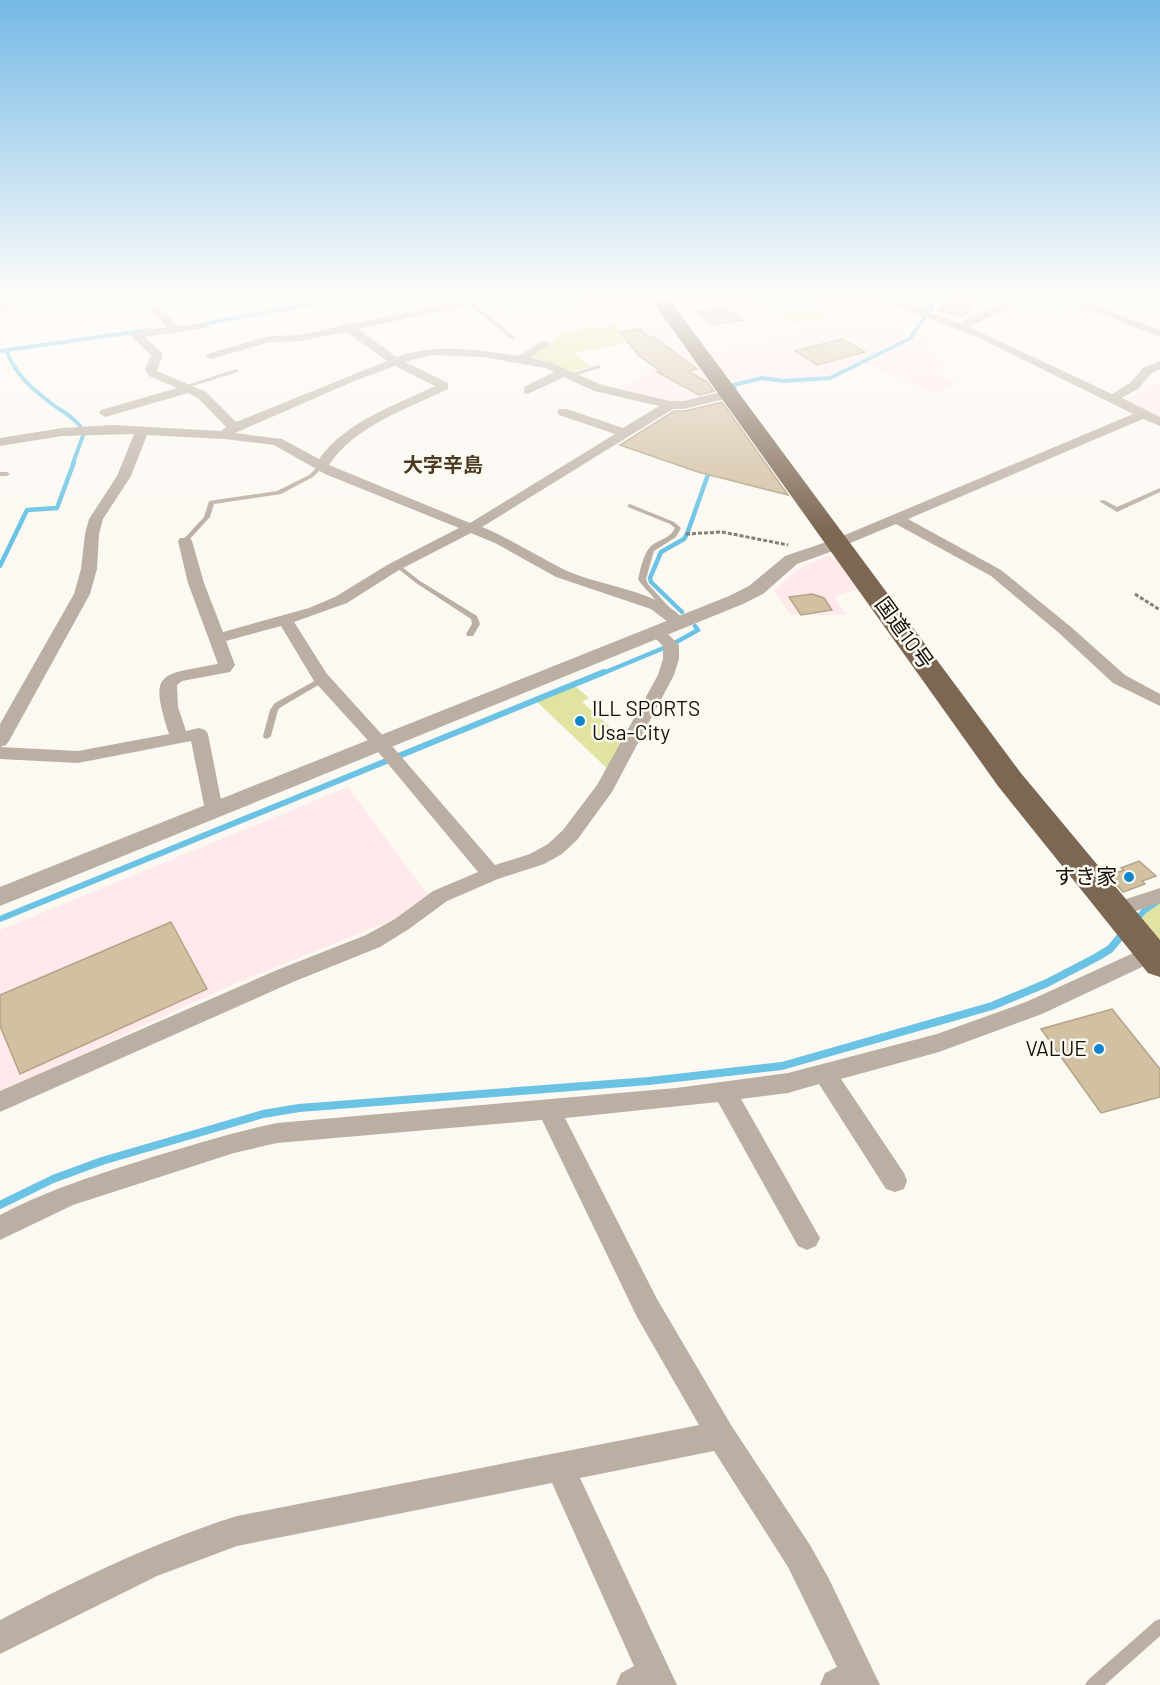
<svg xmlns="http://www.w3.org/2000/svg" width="1160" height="1685" viewBox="0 0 1160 1685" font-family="Barlow,'Noto Sans JP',sans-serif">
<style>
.commercial{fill:#ffe9ea}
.built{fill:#fdeacc}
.green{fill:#e1e4a0}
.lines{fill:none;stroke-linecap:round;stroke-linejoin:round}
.stream-far3{stroke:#6ac3e5;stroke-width:4}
.stream-far2{stroke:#6ac3e5;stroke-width:4.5}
.stream-far1{stroke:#6ac3e5;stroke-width:6}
.stream{stroke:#6ac3e5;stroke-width:8}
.building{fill:#d2c0a2;stroke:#b5a386;stroke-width:1.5}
.path{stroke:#847f77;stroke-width:3;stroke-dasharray:4 2;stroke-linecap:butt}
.service{fill:#bbafa4;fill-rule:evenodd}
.minor{fill:#bbafa4;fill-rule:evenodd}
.tertiary{fill:#bbafa4;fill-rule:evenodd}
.trunk{fill:#7c6752;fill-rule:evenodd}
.poi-dot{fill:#0e85cd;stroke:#fcf8f2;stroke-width:2}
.labels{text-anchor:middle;stroke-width:5;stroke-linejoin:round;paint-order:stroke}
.far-quarter-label{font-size:20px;font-weight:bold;fill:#493a20;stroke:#fcf8f2}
.street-label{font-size:21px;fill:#140e04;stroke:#fcf8f2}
.poi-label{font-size:21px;fill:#140e04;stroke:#fcf8f2;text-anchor:end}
</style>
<rect width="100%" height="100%" fill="#fcf8f2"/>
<path class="commercial" d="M579,295H647L717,392L706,398L677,404L615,390L631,384L655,367L654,363L624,342L617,325L559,332L557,323L562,314L593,309Z
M666,295H737L776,314L709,328L690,314L681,315Z
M858,295L919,316L907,327L904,338L894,346L900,348L913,341L919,329L936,336L925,343L946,366L934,373L956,383L934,394L867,363L892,352L886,349L825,378L785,381L760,378L733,384L708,351L793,331L837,313Z
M1151,384L1160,387V417L1127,400Z
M827,556L836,558L859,589L836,595L837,601L847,615H791L774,591L798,569Z
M348,787L428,896L395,919L234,984L0,1092V930Z"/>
<path class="built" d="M793,295H858L835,314Z"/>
<path class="green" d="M789,295H793L835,314L817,321L790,324L776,314L756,304Z
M875,295H933L926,313Z
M1065,300L1096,310L1078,318L1046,307Z
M617,325L625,344L574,353L591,367L571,372L528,359L557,338L559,332Z
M574,685L589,698L582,702L625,740L610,771L536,701Z
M1160,900V943L1139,920L1145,910Z"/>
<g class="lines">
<path class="stream-far3" d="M203,324L359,295
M6,350C15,374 32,389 52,404C64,413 78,419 84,433L73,463
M0,351L148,330
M735,393L734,385L762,378L784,381L830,378L911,338C919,320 932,315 936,295"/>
<path class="stream-far2" d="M0,566L27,510L57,508L74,462
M682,612L651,582L650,578L661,552L684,539L687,534L710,469
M601,674L671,645L698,630L695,626"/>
<path class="stream-far1" d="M0,919L604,672
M1135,921L1145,910L1160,900
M1120,938L1124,933"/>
<path class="stream" d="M0,1205L53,1179L102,1161L263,1114L299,1108L649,1081L782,1066L992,1006L1047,983L1097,957L1110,949L1121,936"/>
</g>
<path class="building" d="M957,295L981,300L962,316L938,311Z
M724,307L743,320L715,325L697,312Z
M641,329L648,337L653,336L697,369L688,371L707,382L714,391L699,395L657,372L660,371L638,355L620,332Z
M842,339L865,352L817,365L795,351Z
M722,402L788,495L698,472L620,445L674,411H685Z
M812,594L824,598L832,610L801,615L789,597Z
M1139,861L1156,876L1142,881L1145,884L1123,892L1109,875L1124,870L1121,868Z
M171,922L207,989L20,1074L0,1026V995Z
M1112,1009L1160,1069V1097L1101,1113L1041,1029Z"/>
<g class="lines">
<path class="path" d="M686,534L722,532L788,545
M1135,594L1160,610"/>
<path class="service" d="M466,300H470L515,337V339H511L466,302Z
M598,365L600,366V368L570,377L567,375Z
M236,369L239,371L238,372L186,388L181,387Z
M319,465L324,466L313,477L281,494L214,504L210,517L187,542L185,543L182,541L204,517L209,501L277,491L309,475Z
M0,472H7L10,474L7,476H0Z
M1160,488V492L1117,512L1099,501L1104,500L1117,507Z
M630,504L674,522L681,528L676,537L654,551L646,579L648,584L670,608L669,614H663C661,601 645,591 638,579C641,568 643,554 651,546C659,539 670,539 675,528L670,524L628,507V505Z
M398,564L420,581L477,616L480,624L473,636H467L466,634L472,624L471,619L416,583L396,567V565Z
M320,678H326L327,680L281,707L278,710L271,736L267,739L264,738L263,736L270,710L275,703Z
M1160,1619V1636L1105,1685H1085L1088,1680L1155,1621Z"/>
<path class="minor" d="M26,295H40L0,312V305Z
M489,295H509L504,298L358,329L397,357C436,343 478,350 518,356L544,340L550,343L548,345L530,358L552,363L602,385L670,401H684L729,390L735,394L733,397L684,409H673L482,527C511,539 537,556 565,570C601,587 662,590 687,623L679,628L673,626L651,609L556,577L495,543L471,533L399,570L347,603L294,622L327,674L386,739L495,865L530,854L548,844L563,830L597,785L658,675L663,659V646L649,632L657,627L663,629L679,645V659L674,675L612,792L577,840L562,854L544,864L498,879L447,901L409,929L380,947L293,982L0,1112V1091L277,970L366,935L395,919L433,891L478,872L374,747L314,681L281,626L226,641L235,665L230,672L182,681L177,685L178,707L186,731L199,728L205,730L208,734L223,810L221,815L214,816L207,815L205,810L191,741L78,763L0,759V747L78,751L169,734C148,670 160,675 218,664L188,583L178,541L180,538H190L192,541L204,583L223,632L309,608L335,597L389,564L459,528L325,474L274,445L224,439L147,435L131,476L103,519L99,534L97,569L90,594L9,741L6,745L0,747V724L74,594L81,569L85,534L89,519L117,476L134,434L62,436L0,446V438L62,428L113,425L221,431L226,427L198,398L188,393L105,417L99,413L101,410L177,388L149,376L145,370L151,355L130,335L136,332L167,327L150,309V305H158L178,326L209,323V327L205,328L145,337L163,354L157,371L206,392L236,422L387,361L346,332L300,341L270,342L211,359L205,356L207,354L269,336L300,335L341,326L346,323L350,324ZM432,355L483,357L545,368L554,372L524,387V393L528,394L564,377L594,391L659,406L623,428L567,409H559L557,412L559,415L615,434L470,523L329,465C356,425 407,409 448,389V383L405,362ZM395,366L435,386C394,406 346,421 319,459L282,439L235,433L352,382Z
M867,295H882L959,323L1022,295H1036L969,327L1112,394L1130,383L1143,368L1160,361V369L1151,374L1138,389L1122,398L1160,417V426L1143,419L908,519L1001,570L1071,627L1125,675L1160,694V706L1113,683L1059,633L991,576L896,524L843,546H833L831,543L833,540L1133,414L980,338Z
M1053,295H1067L1160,330V337Z
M1160,888V903L1115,918L1108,915L1105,910L1108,905Z
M1151,945L1160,950L1159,959L1042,1014L939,1052L841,1079L904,1173L907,1181L904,1189L895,1192L886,1189L819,1084L788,1093L741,1099L820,1238L816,1246L807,1250L798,1246L718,1102L565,1118L657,1299L731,1425L810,1545L829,1579L880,1685H820L825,1673L837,1667L788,1567L714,1451L580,1478L677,1685H616L621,1673L634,1666L552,1483L237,1546L157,1576L0,1654V1620C77,1580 154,1542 237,1516L699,1425L637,1317L542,1120L277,1143L234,1153L73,1205L0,1240V1215C50,1189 96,1175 149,1158C192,1145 233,1132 277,1123L676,1088L788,1073L937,1034L1026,1002Z"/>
<path class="tertiary" d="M838,538L844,539L847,543L844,547L797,564L763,594L743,604L0,906V887L729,596L749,586L785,556Z"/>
<path class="trunk" d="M648,295H666L1020,772L1160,940V977L1148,973L998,786Z"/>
</g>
<linearGradient id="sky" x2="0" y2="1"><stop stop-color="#75bae7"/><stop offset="0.56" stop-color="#fefcf9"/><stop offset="1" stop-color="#fefcf9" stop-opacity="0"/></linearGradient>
<rect width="1160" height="531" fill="url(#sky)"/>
<g class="poi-dot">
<circle cx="580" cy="721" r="6"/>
<circle cx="1129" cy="877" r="6"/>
<circle cx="1099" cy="1049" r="6"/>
</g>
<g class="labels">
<g class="far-quarter-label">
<text x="443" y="472">大字辛島</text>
</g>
<g class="street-label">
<text transform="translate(904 633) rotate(54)" y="7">国道10号</text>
</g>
<g class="poi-label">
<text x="592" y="716" text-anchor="start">ILL SPORTS<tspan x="592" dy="24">Usa-City</tspan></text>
<text x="1117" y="884">すき家</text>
<text x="1087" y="1056">VALUE</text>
</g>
</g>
</svg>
